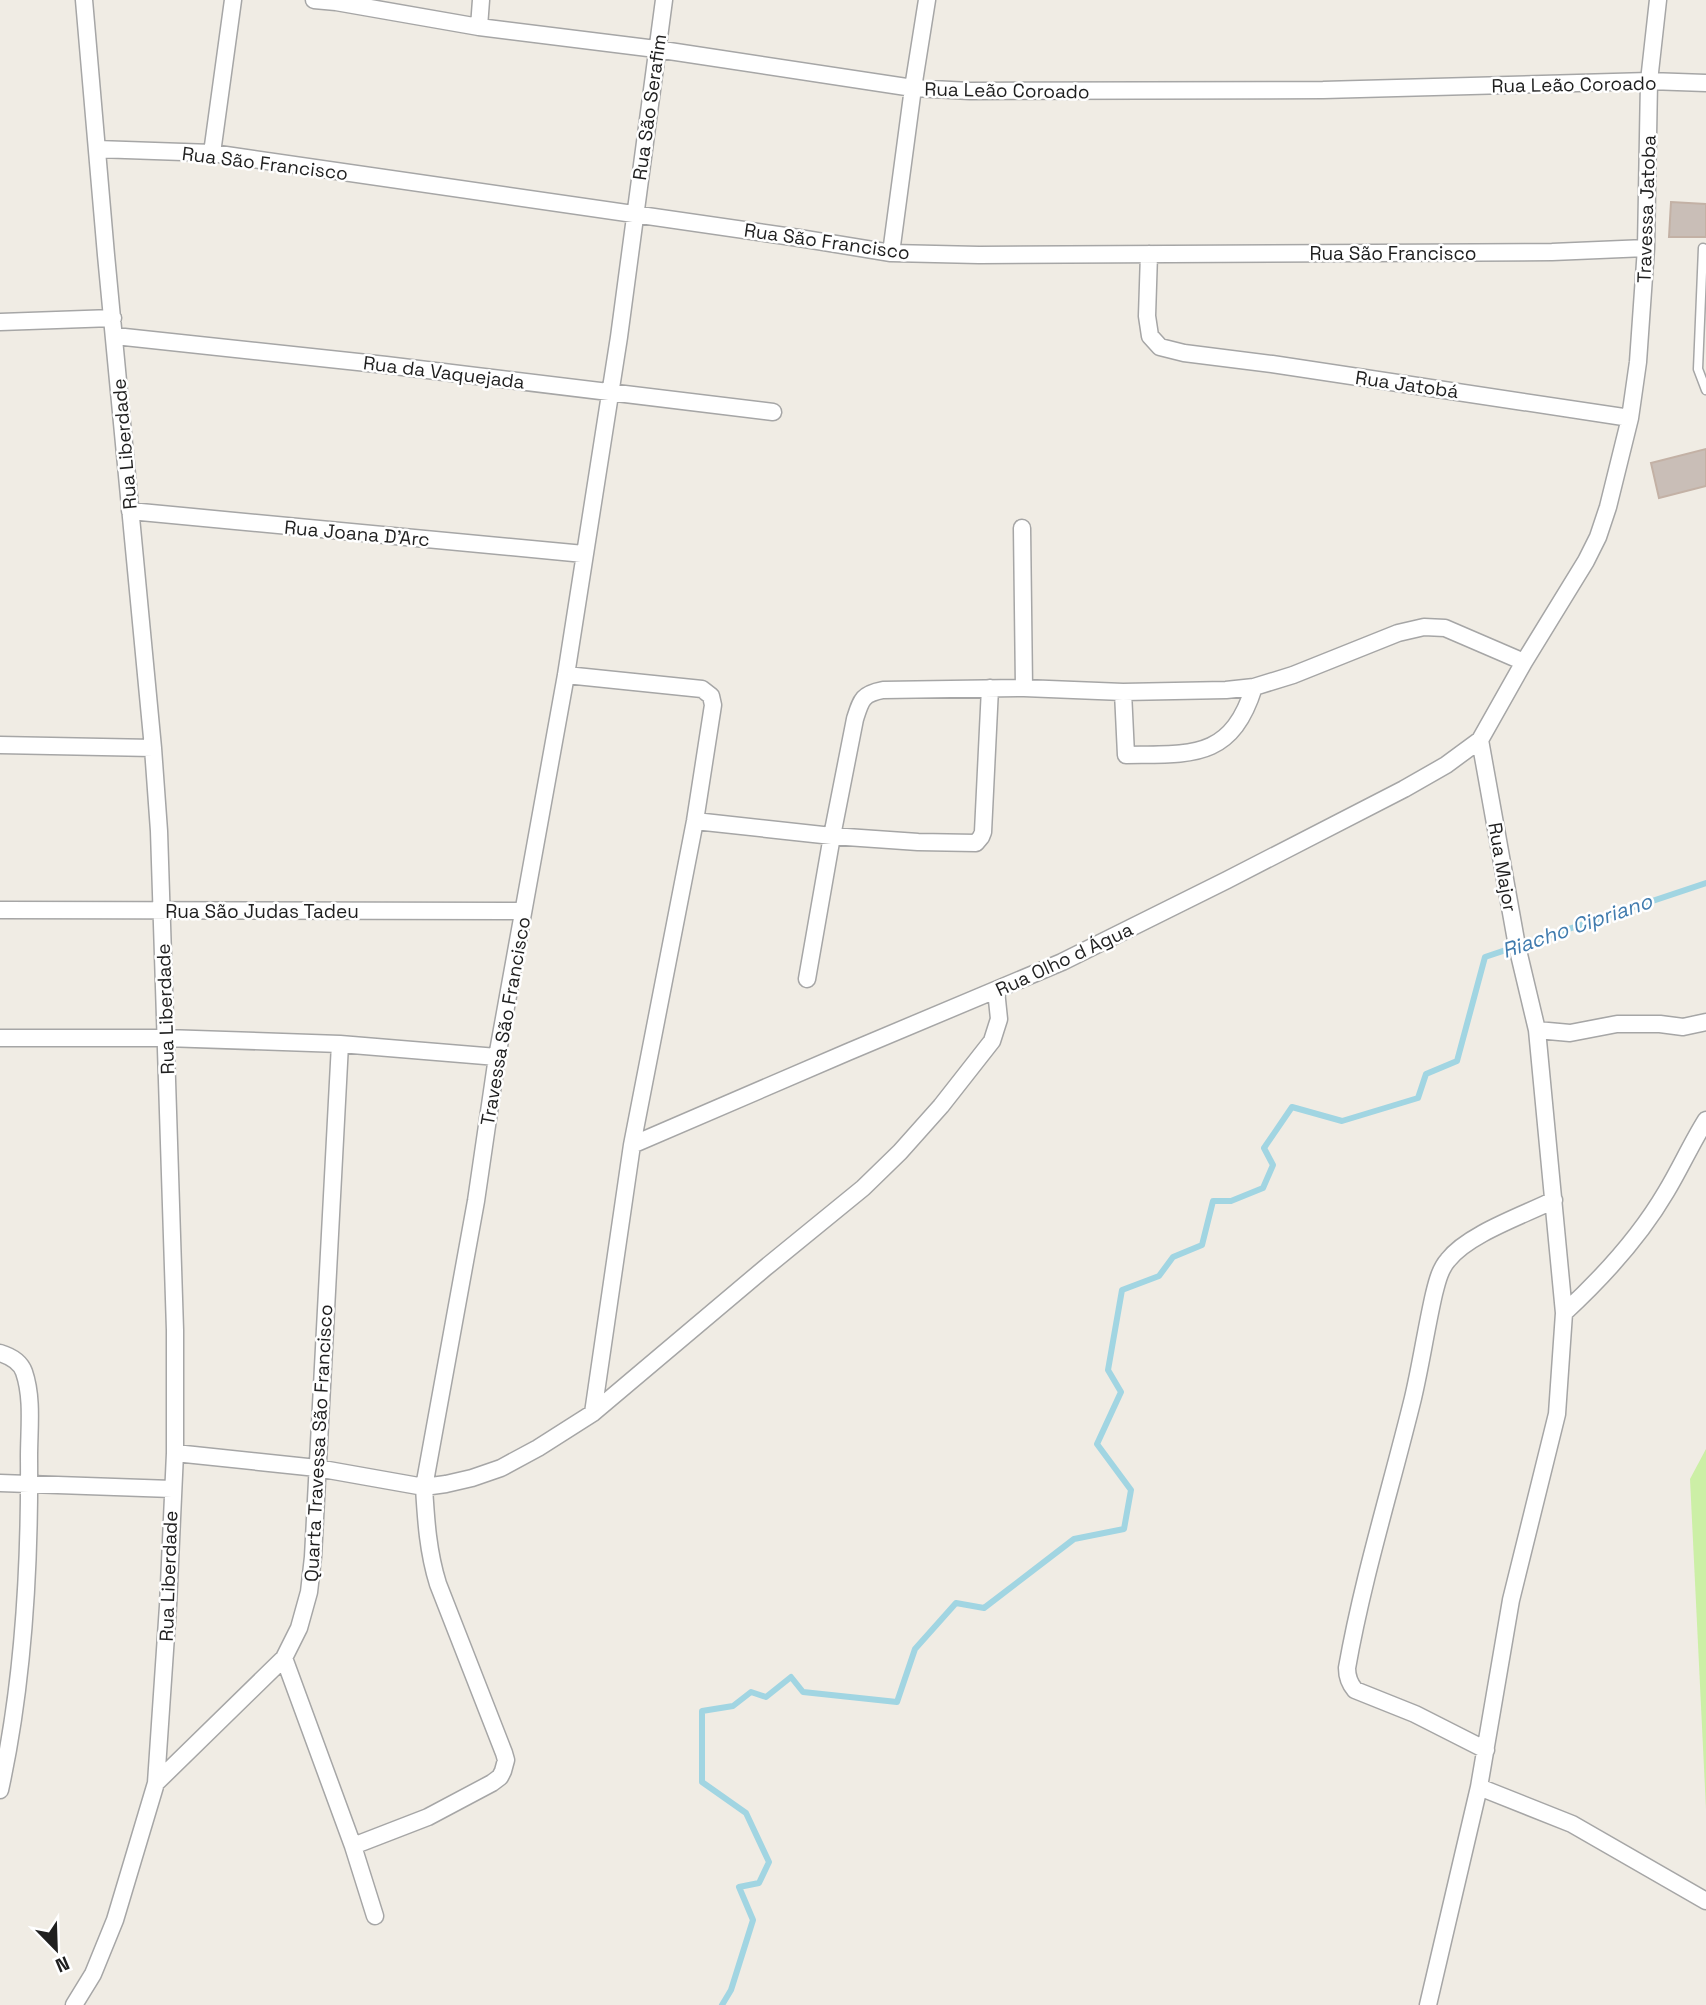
<svg xmlns="http://www.w3.org/2000/svg" width="1706" height="2005" viewBox="0 0 1706 2005" font-family="'Space Grotesk',sans-serif">
<style>
.grass{fill:#ccefa6}
.lines{fill:none;stroke-linecap:round;stroke-linejoin:round}
.stream{stroke:#a1d5e2;stroke-width:6}
.building{fill:#c9beb7;stroke:#c3b1a5;stroke-width:2}
.service-casing{stroke:#a6a6a6;stroke-width:11}
.minor-casing{stroke:#a6a6a6;stroke-width:19}
.service{stroke:#fff;stroke-width:8}
.minor{stroke:#fff;stroke-width:16}
.labels{text-anchor:middle;stroke-width:5;stroke-linejoin:round;paint-order:stroke}
.street-label{font-size:19px;fill:#1f1f1f;stroke:#fff}
.water-label{font-size:21px;font-style:italic;fill:#407bae;stroke:#fff}
</style>
<rect width="100%" height="100%" fill="#f0ece4"/>
<path class="grass" d="M1706,1449V1809L1690,1479Z"/>
<g class="lines">
<path class="stream" d="M722,2005L731,1990L753,1920L739,1887L759,1883L769,1862L746,1813L702,1782V1711L733,1706L751,1692L766,1697L791,1677L803,1692L897,1702L915,1649L956,1603L984,1608L1074,1539L1124,1529L1131,1490L1097,1444L1121,1392L1108,1370L1122,1290L1159,1276L1173,1257L1202,1245L1213,1201H1231L1263,1188L1273,1165L1264,1148L1292,1107L1342,1121L1418,1098L1426,1074L1457,1061L1485,957L1706,883"/>
</g>
<path class="building" d="M1671,202L1706,204V237H1669Z
M1706,449V486L1659,498L1651,463Z"/>
<g class="lines">
<defs>
<path id="service" d="M1703,248L1698,369L1706,390"/>
<path id="minor" d="M314,0L336,2L479,27L656,49L913,88L970,91L1323,90L1649,81L1706,83
M479,27L481,0
M97,149L212,153L799,238L891,253L979,255L1552,252L1646,248
M212,153L233,0
M891,253L913,88L927,0
M1149,254L1147,316L1150,336L1160,347L1184,353L1272,364L1630,418
M0,322L113,318
M115,336L386,365L773,412
M130,511L584,554
M1022,528L1024,688
M566,675L702,689L711,696L713,705L695,821L632,1145L593,1413
M1123,692L1126,755C1192,754 1231,760 1254,687
M1480,740L1517,946L1537,1030L1570,1033L1617,1024H1660L1683,1027L1706,1022
M0,745L153,748
M695,821L832,836L918,842L976,843L981,837L983,832L990,688
M0,910L523,911
M807,979L832,836L855,719C861,700 862,694 883,690L1024,688L1123,692L1226,690L1254,687L1293,675L1398,633L1424,627L1445,628L1524,662
M0,1038H165L340,1044L497,1057
M632,1145L848,1052L1062,962L1227,880L1404,789L1446,765L1480,740L1524,662L1586,561L1598,537L1608,507L1630,418L1638,362L1646,248L1649,81L1658,0
M1564,1313C1603,1277 1639,1238 1666,1192C1680,1169 1691,1144 1706,1120
M0,1353C10,1356 20,1361 24,1372C33,1398 29,1429 29,1457C30,1568 24,1681 0,1790
M175,1453L317,1468L424,1487L446,1484L472,1478L501,1468L538,1448L593,1413L765,1268L863,1188L900,1152L941,1106L992,1041L999,1019L996,990
M0,1483L172,1489
M284,1658L353,1846L375,1916
M1486,1750L1415,1714L1355,1690C1349,1683 1347,1677 1347,1668C1363,1577 1391,1488 1413,1398C1421,1364 1426,1329 1434,1294C1437,1282 1440,1269 1448,1260C1468,1234 1524,1215 1554,1200
M156,1783L284,1658L299,1628L309,1592L313,1557L340,1044
M1479,1787L1572,1824L1706,1901
M353,1846L428,1817L492,1783L500,1777L503,1771L506,1760L504,1753L438,1584C428,1552 426,1521 424,1487L476,1201L497,1057L566,675L619,337L664,0
M74,2005L93,1974L115,1920L156,1783L168,1606L175,1453V1330L159,831L153,748L106,255L84,0
M1428,2005L1479,1787L1511,1600L1557,1414L1564,1313L1537,1030"/>
</defs>
<use href="#service" class="service-casing"/>
<use href="#minor" class="minor-casing"/>
<use href="#service" class="service"/>
<use href="#minor" class="minor"/>
</g>
<g class="labels">
<g class="street-label">
<text transform="translate(1574 84) rotate(-1)" y="7">Rua Leão Coroado</text>
<text transform="translate(1007 90) rotate(1)" y="7">Rua Leão Coroado</text>
<text transform="translate(649 107) rotate(-82)" y="7">Rua São Serafim</text>
<text transform="translate(265 163) rotate(7)" y="7">Rua São Francisco</text>
<text transform="translate(1646 209) rotate(-88)" y="7">Travessa Jatoba</text>
<text transform="translate(827 241) rotate(8)" y="7">Rua São Francisco</text>
<text x="1393" y="260">Rua São Francisco</text>
<text transform="translate(444 372) rotate(7)" y="7">Rua da Vaquejada</text>
<text transform="translate(1407 384) rotate(8)" y="7">Rua Jatobá</text>
<text transform="translate(124 444) rotate(-95)" y="7">Rua Liberdade</text>
<text transform="translate(357 533) rotate(5)" y="7">Rua Joana D'Arc</text>
<text transform="translate(1503 867) rotate(80)" y="7">Rua Major</text>
<text x="262" y="918">Rua São Judas Tadeu</text>
<text transform="translate(1064 959) rotate(-25)" y="7">Rua Olho d Água</text>
<text transform="translate(165 1009) rotate(-92)" y="7">Rua Liberdade</text>
<text transform="translate(505 1021) rotate(-80)" y="7">Travessa São Francisco</text>
<text transform="translate(318 1443) rotate(-87)" y="7">Quarta Travessa São Francisco</text>
<text transform="translate(168 1576) rotate(-88)" y="7">Rua Liberdade</text>
</g>
<g class="water-label">
<text transform="translate(1577 926) rotate(-19)" y="7">Riacho Cipriano</text>
</g>
</g>
<g transform="translate(56 1949) rotate(157)" stroke="#ffffff" stroke-width="5" paint-order="stroke">
<path d="M0-5L12 26L0 18L-12 26Z" fill="#1f1f1f"/>
<text y="-10" font-size="19" font-weight="bold" text-anchor="middle" fill="#1f1f1f">N</text>
</g>
</svg>
